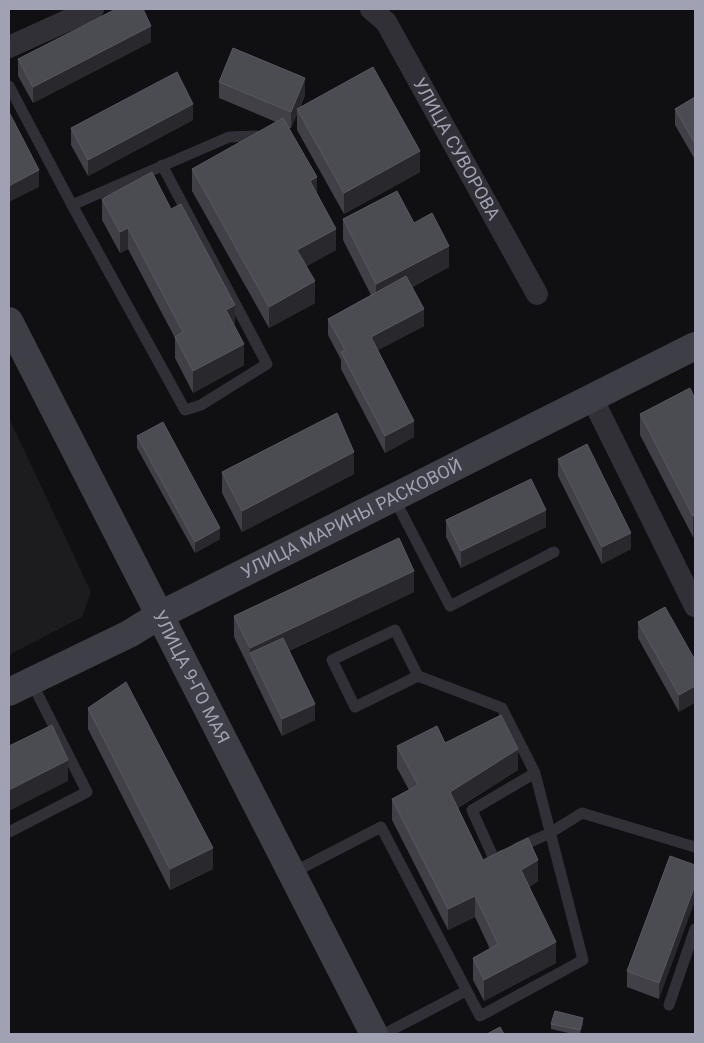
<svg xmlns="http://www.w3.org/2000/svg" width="704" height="1043" viewBox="0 0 704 1043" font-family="Roboto,sans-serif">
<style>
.built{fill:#1c1b1e}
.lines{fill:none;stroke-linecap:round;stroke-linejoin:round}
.lane{stroke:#313036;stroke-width:11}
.street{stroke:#313036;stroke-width:22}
.secondary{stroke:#3e3e46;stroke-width:28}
.wall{fill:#414046}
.shaded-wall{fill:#29282c}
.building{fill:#4b4b52;stroke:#595861}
.labels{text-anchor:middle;stroke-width:5;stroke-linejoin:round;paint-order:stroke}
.street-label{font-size:18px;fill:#a0a1b2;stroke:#0b0a0c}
</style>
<rect width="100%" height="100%" fill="#100f11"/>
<path class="built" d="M9,418L91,592L82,617L9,655Z"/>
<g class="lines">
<path class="lane" d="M9,86L72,205L229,137L256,136
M72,205L185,410L201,405L267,364L162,165
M394,498L450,606L554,552
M9,832L87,792L31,681
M517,848L550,833L582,813L695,847
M503,855L494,859L472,810L535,773
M292,873L381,827L480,1016L583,960L535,773L502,708L418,676L395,630L332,660L355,707L418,676
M669,1005L695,929
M384,1034L466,991"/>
<g class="street">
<path id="s1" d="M371,9L386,22L537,294"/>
<path d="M9,47L93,9"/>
<path d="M592,398L695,606"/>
</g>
<g class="secondary">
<path id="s2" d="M9,321L374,1034"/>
<path id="s3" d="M9,692L129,634L160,615L695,346"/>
</g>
</g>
<path class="wall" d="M151,42L33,103L18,76V59Z
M219,82L305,95L300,108L420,172L344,214L297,130V114L291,128H289L317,193L336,250L306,266L315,303L269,328L192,191V169L276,122L219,98Z
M695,97V157L694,158L675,125V109Z
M193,120L88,176L71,145V128Z
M102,199L235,326L234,327L244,365L193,393L175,358V338L128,249L120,253L102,220Z
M343,219L414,223L449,267L412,287L424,326L378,350L414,437L385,453L341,369V360L328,335V319L371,295L343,240Z
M695,399V536L693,537L640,435V414Z
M137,436L220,539L195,553L137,448Z
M558,459L631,549L602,564L558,476Z
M222,472L354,474L242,532L222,493Z
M446,520L546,527L461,568L446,537Z
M414,592L289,651L315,720L282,736L234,637V616Z
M638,622L695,660L679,712L638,638Z
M88,708L213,869L170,890L88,729Z
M445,743L518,770L458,808L483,860L538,881L529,887L556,963L484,1001L473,980V958L490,949L475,917L448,930L392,820V799L409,790L397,768V746Z
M670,856L659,999L627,987V971Z
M583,1023L580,1034H573L551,1029V1024Z"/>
<path class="shaded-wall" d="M151,26V42L33,103V87Z
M305,78V95L298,111L297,109V114L291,128V112Z
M193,104V120L88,176V160Z
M695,141V157L694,158V142Z
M420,151V172L344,214V193Z
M39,170V187L9,202V186Z
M317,177V198L310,181Z
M128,228V249L120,253V232Z
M336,229V250L297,272V250Z
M449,246V267L376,305V284Z
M315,281V303L269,328V307Z
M235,305V326L226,332V310Z
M424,309V326L371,354V337Z
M244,344V365L193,393V371Z
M414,421V437L385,453V436Z
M354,452V474L242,532V511Z
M546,510V527L461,568V551Z
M695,515V536L693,537V516Z
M220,528V539L195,553V542Z
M631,533V549L602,564V547Z
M414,571V592L256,666L250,653V648Z
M695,686V703L679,712V695Z
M315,704V720L282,736V719Z
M518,749V770L450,813V792Z
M68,760V781L9,811V790Z
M213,848V869L170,890V869Z
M538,860V881L521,891V870Z
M695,885V901L659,999V983Z
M475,896V917L448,930V909Z
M556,942V963L484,1001V980Z
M583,1018V1023L580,1034V1030Z"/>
<path class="building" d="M116,9H143L151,26L33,87L18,59Z
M233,48L305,78L291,112L219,82Z
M373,67L420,151L344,193L297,109Z
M177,72L193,104L88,160L71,128Z
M695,97V141L694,142L675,109Z
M9,112L39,170L9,186Z
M283,118L317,177L310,181L336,229L297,250L315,281L269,307L192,169Z
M152,172L171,209L181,204L235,305L226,310L244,344L193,371L175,337L183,332L128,228L120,232L102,199Z
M397,191L414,223L432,213L449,246L376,284L343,219Z
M406,276L424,309L371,337L414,421L385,436L341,352L345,350L328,319Z
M690,388L695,399V515L693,516L640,414Z
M337,413L354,452L242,511L222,472Z
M163,422L220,528L195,542L137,436Z
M587,444L631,533L602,547L558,459Z
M531,479L546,510L461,551L446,520Z
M399,538L414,571L250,648L234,616Z
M665,607L695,660V686L679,695L638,622Z
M283,638L315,704L282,719L250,653Z
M126,682L213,848L170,869L88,708Z
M501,715L518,749L450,792L483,860L528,838L538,860L521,870L556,942L484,980L473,958L498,944L475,896L448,909L392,799L418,785L397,746L437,726L445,743Z
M52,725L68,760L9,790V746Z
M670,856L695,865V885L659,983L627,971Z
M555,1011L583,1018L580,1030L551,1024Z
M500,1027L504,1034H487Z"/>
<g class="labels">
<g class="street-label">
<text dy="6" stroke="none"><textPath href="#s1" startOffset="165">УЛИЦА СУВОРОВА</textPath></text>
<text dy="6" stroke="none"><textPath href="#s3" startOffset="384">УЛИЦА МАРИНЫ РАСКОВОЙ</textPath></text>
<text dy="6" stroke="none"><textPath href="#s2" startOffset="400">УЛИЦА 9-ГО МАЯ</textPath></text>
</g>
</g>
<rect width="704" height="1043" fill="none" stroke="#a0a1b2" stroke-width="20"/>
</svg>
